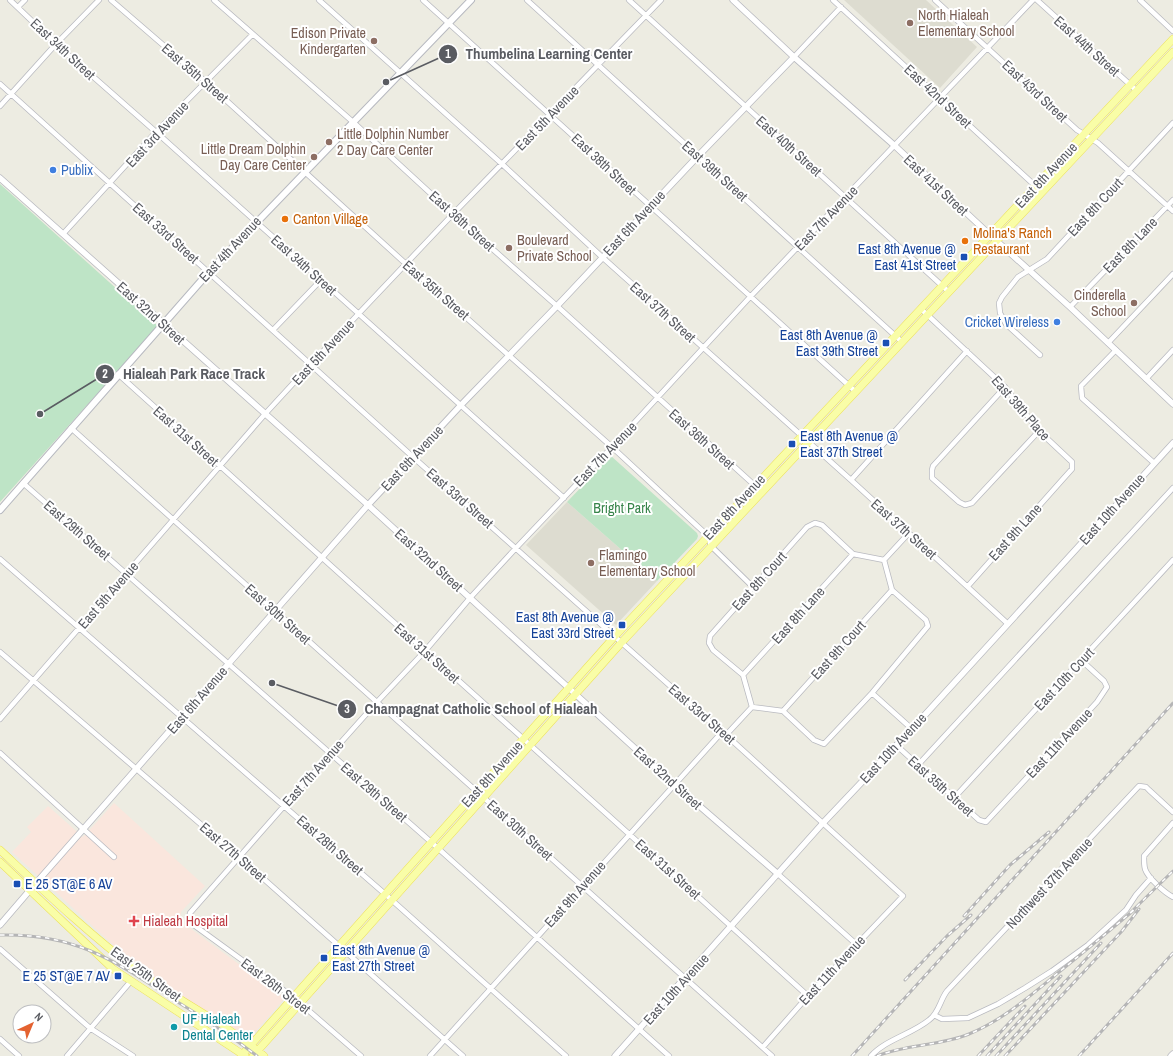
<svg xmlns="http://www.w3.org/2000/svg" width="1173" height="1056" viewBox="0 0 1173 1056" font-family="'Archivo Narrow',sans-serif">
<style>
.education{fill:#dddcd0}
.medical{fill:#fae6dd}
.green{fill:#bee4c6}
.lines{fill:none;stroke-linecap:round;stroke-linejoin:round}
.minor-casing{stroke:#b9bac0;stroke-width:6}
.tertiary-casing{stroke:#b9bac0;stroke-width:7}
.secondary-casing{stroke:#b7b9c0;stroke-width:8}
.primary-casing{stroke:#ede15a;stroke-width:8}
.minor{stroke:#fff;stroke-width:4.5}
.tertiary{stroke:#fff;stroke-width:5.5}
.secondary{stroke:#fff;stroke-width:6}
.primary{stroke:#f9fda7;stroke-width:7}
.rail-casing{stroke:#b5b5b6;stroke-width:3}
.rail{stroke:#fff;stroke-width:1.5;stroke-dasharray:4.5;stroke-linecap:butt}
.education-dot{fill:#8d6e63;stroke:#fff;stroke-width:1.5}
.shop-dot{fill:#3f7fe0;stroke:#fff;stroke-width:1.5}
.food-dot{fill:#e8710a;stroke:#fff;stroke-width:1.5}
.transit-dot{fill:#1a4fb4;stroke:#fff;stroke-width:1.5}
.health-dot{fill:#e0444e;stroke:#fff;stroke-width:1.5}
.culture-dot{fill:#0f9aa8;stroke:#fff;stroke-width:1.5}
.labels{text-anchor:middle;stroke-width:4;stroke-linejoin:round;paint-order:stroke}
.education-label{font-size:14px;fill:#785e54;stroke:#fff;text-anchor:start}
.street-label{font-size:14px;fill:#5a5c62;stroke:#fff}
.shop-label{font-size:14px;fill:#366cbe;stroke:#fff;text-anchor:start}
.food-label{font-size:14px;fill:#c56008;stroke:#fff;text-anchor:start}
.transit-label{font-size:14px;fill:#164399;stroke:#fff;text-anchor:end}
.park-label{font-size:14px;fill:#37844a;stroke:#fff}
.health-label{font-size:14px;fill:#be3a42;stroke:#fff;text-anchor:start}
.culture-label{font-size:14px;fill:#0d838f;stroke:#fff;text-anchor:start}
.leader{fill:none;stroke:#5a5c62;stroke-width:1.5}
.callout-dot{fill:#5a5c62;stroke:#fff;stroke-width:1.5}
.mark-label{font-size:12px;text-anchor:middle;font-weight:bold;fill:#fff}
.callout-label{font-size:15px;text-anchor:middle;font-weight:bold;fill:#5a5c62;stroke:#fff;stroke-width:4;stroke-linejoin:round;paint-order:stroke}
</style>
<rect width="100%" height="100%" fill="#edece2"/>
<path class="education" d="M844,0H926L977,47L940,88Z
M567,502L657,581L616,625L526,545Z"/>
<path class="medical" d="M114,803L205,886L181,912L180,918L183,923L285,998L249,1039L136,966L12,852L31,832L27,827L48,806L83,837Z"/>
<path class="green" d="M0,184L158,326L0,502Z
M611,456L697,533L698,536L697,539L657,581L567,502Z"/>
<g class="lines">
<defs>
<path id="minor" d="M10,0L56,44L156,132L564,498
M111,0L206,82L406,264L612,447L708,536L711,546L753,587
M214,0L353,122L453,214L557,306L762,492
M319,0L502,164L602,257L851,480L1008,624
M423,0L856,392
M527,0L902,342
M629,0L949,292
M833,0L1042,192
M935,0L1077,130L1098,143L1173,211
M1037,0L1137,91
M1140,0L1173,31
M18,7L25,0
M794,57L841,7
M0,84L413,457L722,732L726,735L903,896L808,996L763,1047
M0,106L56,44L99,0
M63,234L156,132L252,35
M1070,307L1173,200
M921,309L1005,387L1039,431L1072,462V469L1063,479L968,586
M273,330L321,280
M1108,343L1173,274
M1116,350L1081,386L1082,398L1154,463
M1040,355L1006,324L1000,313L999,303L1002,297L1018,277L1047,259L1173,123
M118,374L629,834L808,996
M1146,379L1173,350
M1005,387L933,466L932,470V478L959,502L965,505L972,503L1039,431
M71,428L772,1056
M851,480L967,351
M23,483L431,842L669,1056
M815,523L822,525L853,554L884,560L892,590L926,620L928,626L872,693L824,744L814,740L783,711L752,707L743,675L713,650L709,643L710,636L807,527Z
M0,559L385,894L566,1056
M884,560L909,533
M0,652L239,857L463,1056
M743,675L853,554
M872,693L912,729
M783,711L892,590
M0,719L265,414L311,364L453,214L661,0
M726,735L752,707
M896,745L979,820L986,822L1097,702L1107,687L1104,681L1081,660
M0,753L114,857
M918,765L1173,488
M954,798L1173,560
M1173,823L1144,856C1144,860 1144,865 1145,869C1148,878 1165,893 1173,897
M778,874L856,944
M0,949L90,1028L133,1056
M934,1015L942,1019L968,1018L998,1004L1025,988L1052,971L1088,945L1126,910L1136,895L1151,878
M0,1039L19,1056
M67,1056L131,981
M361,1056L293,997L191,923L189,919L190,913L284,806L377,702L425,651L470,598L516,548L612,447L750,297L1033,0
M430,1056L722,732
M871,1056C885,1040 912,1034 929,1020C939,1013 940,1000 947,991L1139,786L1146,787L1149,790L1173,812"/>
<path id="tertiary" d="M733,0L794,57L895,146L990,235L1070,307L1173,404
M0,178L368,505L674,784L778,874
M0,925L36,883L368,505L461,405L557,306L698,156L794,57
M615,1056L823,823L912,729L1173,443
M1171,1056L1173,1054"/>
<path id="secondary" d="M0,510L209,272L471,0"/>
<path id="primary" d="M0,850C45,892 89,934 138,971C178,1001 225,1023 264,1056
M0,862L113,969L245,1056
M241,1056L615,636L1173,39
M253,1056L622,642L1173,52"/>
</defs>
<use href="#minor" class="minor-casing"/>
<use href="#tertiary" class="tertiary-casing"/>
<use href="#secondary" class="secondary-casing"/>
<use href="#primary" class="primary-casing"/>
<use href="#minor" class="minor"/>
<use href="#tertiary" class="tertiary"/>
<use href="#secondary" class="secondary"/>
<use href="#primary" class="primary"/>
<defs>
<path id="rail" d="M1130,913L1173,871
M964,916L1010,865L1049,832
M0,935C76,933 115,961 176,1001C204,1018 231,1036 257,1056
M905,980L947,936L971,915
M852,1056L1173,703
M877,1056C907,1044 940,1046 969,1034C1003,1020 1030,996 1059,972C1084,952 1109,931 1134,910
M978,1056L1025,1006
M987,1056L1061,976
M996,1056L1101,943
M1005,1056L1122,931L1139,909
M1079,1056L1173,953"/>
</defs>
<use href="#rail" class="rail-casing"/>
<use href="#rail" class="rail"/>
</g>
<g class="education-dot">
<circle cx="910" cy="23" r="4"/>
<circle cx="374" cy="41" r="4"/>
<circle cx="329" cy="142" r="4"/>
<circle cx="314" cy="157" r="4"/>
<circle cx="509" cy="248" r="4"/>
<circle cx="1134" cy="303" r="4"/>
<circle cx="591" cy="563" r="4"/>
</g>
<g class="shop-dot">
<circle cx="53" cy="170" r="4"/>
<circle cx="1057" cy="322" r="4"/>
</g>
<g class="food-dot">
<circle cx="285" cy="219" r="4"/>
<circle cx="965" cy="241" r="4"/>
</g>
<g class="transit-dot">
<rect x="960" y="253" width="8" height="8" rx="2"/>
<rect x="882" y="339" width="8" height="8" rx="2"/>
<rect x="788" y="440" width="8" height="8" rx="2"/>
<rect x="618" y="621" width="8" height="8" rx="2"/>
<rect x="13" y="880" width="8" height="8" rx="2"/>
<rect x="320" y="954" width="8" height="8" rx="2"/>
<rect x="114" y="972" width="8" height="8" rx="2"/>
</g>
<path class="health-dot" d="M132 915h4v4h4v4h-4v4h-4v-4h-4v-4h4z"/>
<circle class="culture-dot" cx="174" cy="1027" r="4"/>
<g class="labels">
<g class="education-label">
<text x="918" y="20">North Hialeah<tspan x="918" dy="16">Elementary School</tspan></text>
<text x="366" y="38" text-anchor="end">Edison Private<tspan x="366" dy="16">Kindergarten</tspan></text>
<text x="337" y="139">Little Dolphin Number<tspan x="337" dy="16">2 Day Care Center</tspan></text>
<text x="306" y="154" text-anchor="end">Little Dream Dolphin<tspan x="306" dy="16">Day Care Center</tspan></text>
<text x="517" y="245">Boulevard<tspan x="517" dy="16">Private School</tspan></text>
<text x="1126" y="300" text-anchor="end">Cinderella<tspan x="1126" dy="16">School</tspan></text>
<text x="599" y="560">Flamingo<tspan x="599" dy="16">Elementary School</tspan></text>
</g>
<g class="street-label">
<text transform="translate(1087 46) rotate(42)" y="5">East 44th Street</text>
<text transform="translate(63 49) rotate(43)" y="5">East 34th Street</text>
<text transform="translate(195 73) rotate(41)" y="5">East 35th Street</text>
<text transform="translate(1035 91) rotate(43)" y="5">East 43rd Street</text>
<text transform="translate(938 96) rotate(43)" y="5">East 42nd Street</text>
<text transform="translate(547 118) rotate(-46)" y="5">East 5th Avenue</text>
<text transform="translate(157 134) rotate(-47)" y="5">East 3rd Avenue</text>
<text transform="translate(789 146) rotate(42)" y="5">East 40th Street</text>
<text transform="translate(604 164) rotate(43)" y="5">East 38th Street</text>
<text transform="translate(715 171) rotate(42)" y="5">East 39th Street</text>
<text transform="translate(1046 175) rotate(-47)" y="5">East 8th Avenue</text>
<text transform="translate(936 185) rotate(43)" y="5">East 41st Street</text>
<text transform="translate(1095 207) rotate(-47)" y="5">East 8th Court</text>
<text transform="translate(826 218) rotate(-46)" y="5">East 7th Avenue</text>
<text transform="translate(462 221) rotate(42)" y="5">East 36th Street</text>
<text transform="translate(634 223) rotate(-47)" y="5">East 6th Avenue</text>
<text transform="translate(166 233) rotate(42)" y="5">East 33rd Street</text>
<text transform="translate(1130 245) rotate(-46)" y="5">East 8th Lane</text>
<text transform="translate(230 249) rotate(-47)" y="5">East 4th Avenue</text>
<text transform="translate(304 265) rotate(42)" y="5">East 34th Street</text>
<text transform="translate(436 290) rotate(41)" y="5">East 35th Street</text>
<text transform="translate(663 312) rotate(42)" y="5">East 37th Street</text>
<text transform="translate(151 313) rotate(42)" y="5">East 32nd Street</text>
<text transform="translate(323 352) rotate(-47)" y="5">East 5th Avenue</text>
<text transform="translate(1021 408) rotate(49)" y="5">East 39th Place</text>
<text transform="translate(186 436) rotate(42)" y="5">East 31st Street</text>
<text transform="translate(702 439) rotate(42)" y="5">East 36th Street</text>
<text transform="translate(605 454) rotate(-46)" y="5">East 7th Avenue</text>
<text transform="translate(412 458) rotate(-47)" y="5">East 6th Avenue</text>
<text transform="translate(460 498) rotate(41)" y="5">East 33rd Street</text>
<text transform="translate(734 507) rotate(-47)" y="5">East 8th Avenue</text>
<text transform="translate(1112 509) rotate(-48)" y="5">East 10th Avenue</text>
<text transform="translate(904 529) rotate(42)" y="5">East 37th Street</text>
<text transform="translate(77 530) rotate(41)" y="5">East 29th Street</text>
<text transform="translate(1015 532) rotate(-48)" y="5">East 9th Lane</text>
<text transform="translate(429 560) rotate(42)" y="5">East 32nd Street</text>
<text transform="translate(759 581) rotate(-48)" y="5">East 8th Court</text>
<text transform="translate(108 595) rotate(-49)" y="5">East 5th Avenue</text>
<text transform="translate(278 614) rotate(42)" y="5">East 30th Street</text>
<text transform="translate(798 615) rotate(-48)" y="5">East 8th Lane</text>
<text transform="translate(838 650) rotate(-48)" y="5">East 9th Court</text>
<text transform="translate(427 653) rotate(42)" y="5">East 31st Street</text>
<text transform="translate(1064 679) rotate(-47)" y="5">East 10th Court</text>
<text transform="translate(197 700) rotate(-49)" y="5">East 6th Avenue</text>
<text transform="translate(702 714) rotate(41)" y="5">East 33rd Street</text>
<text transform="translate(1059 743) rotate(-47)" y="5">East 11th Avenue</text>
<text transform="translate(893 748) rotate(-47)" y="5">East 10th Avenue</text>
<text transform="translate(313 773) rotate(-48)" y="5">East 7th Avenue</text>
<text transform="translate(492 774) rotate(-48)" y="5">East 8th Avenue</text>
<text transform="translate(668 778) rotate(42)" y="5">East 32nd Street</text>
<text transform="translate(941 786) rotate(42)" y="5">East 35th Street</text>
<text transform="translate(374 792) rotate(41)" y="5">East 29th Street</text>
<text transform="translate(520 830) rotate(42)" y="5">East 30th Street</text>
<text transform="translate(330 845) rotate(41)" y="5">East 28th Street</text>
<text transform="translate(233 852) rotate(41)" y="5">East 27th Street</text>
<text transform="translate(668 869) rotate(42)" y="5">East 31st Street</text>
<text transform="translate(1049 883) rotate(-47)" y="5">Northwest 37th Avenue</text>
<text transform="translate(575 894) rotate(-48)" y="5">East 9th Avenue</text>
<text transform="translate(832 970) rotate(-47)" y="5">East 11th Avenue</text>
<text transform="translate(146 974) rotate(36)" y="5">East 25th Street</text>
<text transform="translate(276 986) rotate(37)" y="5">East 26th Street</text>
<text transform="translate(676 989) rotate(-48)" y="5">East 10th Avenue</text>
</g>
<g class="shop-label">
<text x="61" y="175">Publix</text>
<text x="1049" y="327" text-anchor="end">Cricket Wireless</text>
</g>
<g class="food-label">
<text x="293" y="224">Canton Village</text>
<text x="973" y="238">Molina's Ranch<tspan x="973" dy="16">Restaurant</tspan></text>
</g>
<g class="transit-label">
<text x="956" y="254">East 8th Avenue @<tspan x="956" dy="16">East 41st Street</tspan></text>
<text x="878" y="340">East 8th Avenue @<tspan x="878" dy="16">East 39th Street</tspan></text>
<text x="800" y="441" text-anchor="start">East 8th Avenue @<tspan x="800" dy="16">East 37th Street</tspan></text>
<text x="614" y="622">East 8th Avenue @<tspan x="614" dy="16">East 33rd Street</tspan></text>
<text x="25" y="889" text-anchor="start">E 25 ST@E 6 AV</text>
<text x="332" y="955" text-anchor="start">East 8th Avenue @<tspan x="332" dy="16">East 27th Street</tspan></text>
<text x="110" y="981">E 25 ST@E 7 AV</text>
</g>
<g class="park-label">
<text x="622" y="513">Bright Park</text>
</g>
<g class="health-label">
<text x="143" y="926">Hialeah Hospital</text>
</g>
<g class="culture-label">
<text x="182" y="1024">UF Hialeah<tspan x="182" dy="16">Dental Center</tspan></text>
</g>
</g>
<path class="leader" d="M386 82L448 54M40 414L105 374M272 683L347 709"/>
<g class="callout-dot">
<circle cx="386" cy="82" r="4"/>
<circle cx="40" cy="414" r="4"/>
<circle cx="272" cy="683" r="4"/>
<circle cx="448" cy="54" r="10"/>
<circle cx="105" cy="374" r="10"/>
<circle cx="347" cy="709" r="10"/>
</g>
<g class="mark-label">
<text x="448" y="58">1</text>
<text x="105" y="378">2</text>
<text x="347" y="713">3</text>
</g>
<g class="callout-label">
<text x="549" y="59">Thumbelina Learning Center</text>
<text x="194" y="379">Hialeah Park Race Track</text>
<text x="481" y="714">Champagnat Catholic School of Hialeah</text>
</g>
<g transform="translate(32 1024) rotate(44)"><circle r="19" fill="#ffffff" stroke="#bdbec0"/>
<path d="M0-3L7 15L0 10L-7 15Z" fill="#e46230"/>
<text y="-6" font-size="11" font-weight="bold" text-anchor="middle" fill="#5a5c62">N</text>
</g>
</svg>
